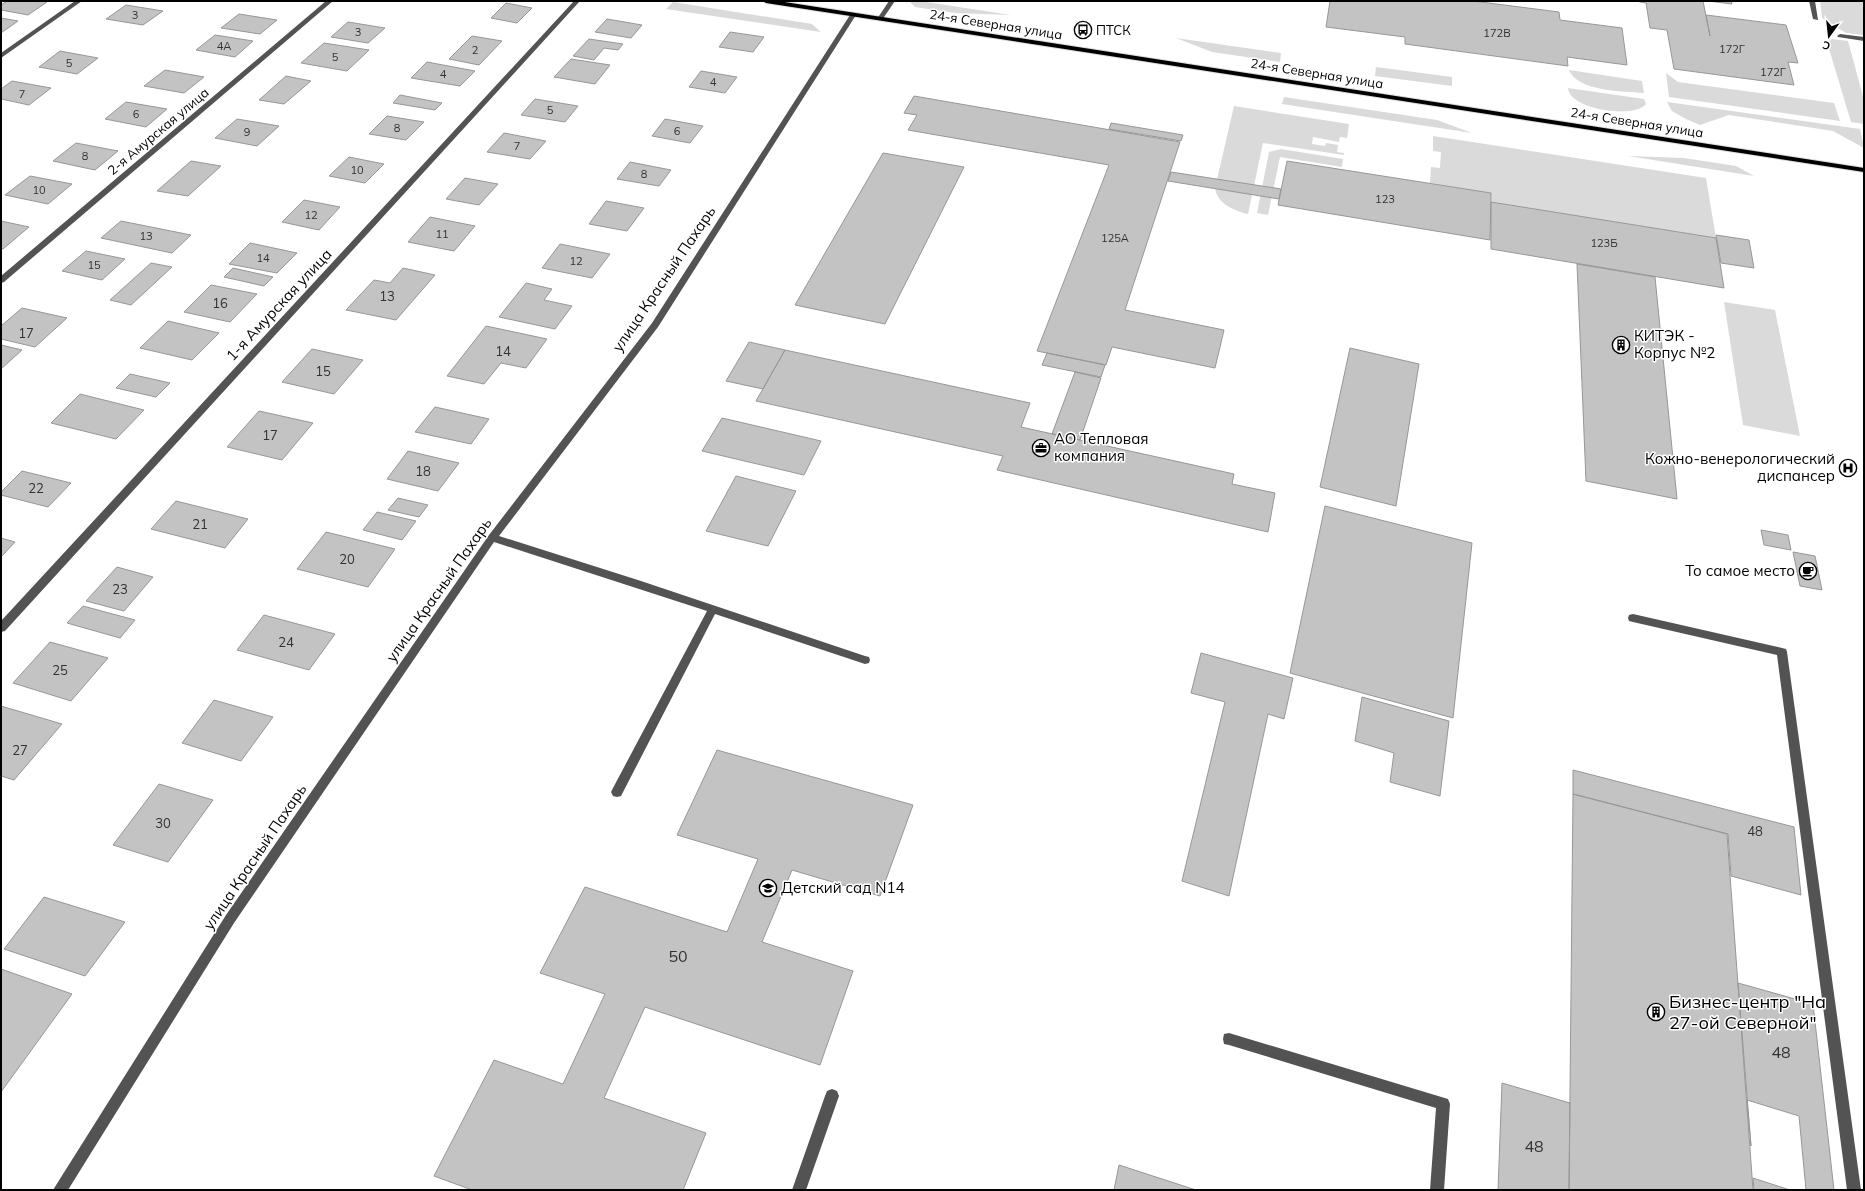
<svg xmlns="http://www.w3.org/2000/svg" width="1865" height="1191" viewBox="0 0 1865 1191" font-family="Mulish,sans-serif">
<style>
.green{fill:#dadada}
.building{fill:#c3c3c3;stroke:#979797}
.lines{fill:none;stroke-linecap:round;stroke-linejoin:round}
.major-casing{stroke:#dbdbdb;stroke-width:2}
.minor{fill:#535353;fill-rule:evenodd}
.major{fill:#000;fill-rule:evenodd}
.labels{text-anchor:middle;stroke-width:3;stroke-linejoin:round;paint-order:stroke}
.far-number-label{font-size:11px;fill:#313131}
.far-street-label{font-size:13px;fill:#000;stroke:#fff}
.far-poi-label{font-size:13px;fill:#000;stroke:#fff;text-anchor:start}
.number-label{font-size:13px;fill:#313131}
.street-label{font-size:15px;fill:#000;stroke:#fff}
.poi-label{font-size:15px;fill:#000;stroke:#fff;text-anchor:start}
.near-number-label{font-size:16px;fill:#313131}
.near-poi-label{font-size:18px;fill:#000;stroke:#fff;text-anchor:start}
</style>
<rect width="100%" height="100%" fill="#fff"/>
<path class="green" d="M909,1H920L1011,15L955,13L915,7Z
M1820,1H1864V35L1846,33L1822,18Z
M673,2L812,24L821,32L666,9Z
M1176,38L1281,53L1280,62L1212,52Z
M1832,39L1848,41L1864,100V124L1851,122L1827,42Z
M1376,67L1452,77V86L1375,76Z
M1569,70L1642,81L1644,93C1623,91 1578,92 1569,70Z
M1666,73L1678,82L1834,103L1840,121L1669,97Z
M1568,88L1644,99L1646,104C1636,119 1569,110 1568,88Z
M1284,97L1437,120L1472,133L1282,104Z
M1667,102L1860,129L1864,148L1833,131L1729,115L1700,125L1686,119L1672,111Z
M1234,106L1349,124L1347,138L1340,137L1339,142L1313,137L1312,144L1325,146L1326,143L1338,145L1337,152L1344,153V155L1263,143L1248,214C1235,211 1217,204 1215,188Z
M1433,136L1706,178L1716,238L1491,202V193L1430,183L1431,167L1440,168L1441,152L1433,151Z
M1281,149L1343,159L1342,167L1280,157L1268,215L1257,213L1269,152Z
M1628,156L1684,158L1736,166L1754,176Z
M1724,302L1775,310L1800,436L1743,425Z"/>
<path class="building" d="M7,1H40L47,2L28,15L1,10V5Z
M1330,1H1473L1559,12L1560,20L1622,28L1627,65L1567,57L1568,66L1405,44V37L1326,27Z
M1635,1H1703L1710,36L1706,15L1786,25L1798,63L1788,62L1794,85L1674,69L1667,30L1650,28L1646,3Z
M1708,1H1731L1732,4Z
M506,3L532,8L517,23L491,18Z
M126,5L163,11L143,25L106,19Z
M239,14L277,20L260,34L221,28Z
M1,18L18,21L1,33Z
M607,19L642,25L631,38L595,32Z
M348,22L385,28L368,43L331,37Z
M730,32L764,37L753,52L719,47Z
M215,35L253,41L235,57L196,50Z
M472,36L502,41L479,65L449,59Z
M589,39L623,44L618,50L604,48L594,60L573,56Z
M324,43L369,50L347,71L301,63Z
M60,51L98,58L77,74L39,67Z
M571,59L610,65L595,84L554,77Z
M427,62L475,71L460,86L411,78Z
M165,70L204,77L184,93L144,86Z
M701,71L737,77L725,93L689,87Z
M286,76L311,81L284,104L259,100Z
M12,81L51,88L29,105L1,99V89Z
M400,95L442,103L435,110L393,103Z
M914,96L1180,142L1125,310L1224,330L1215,368L1112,347L1106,365L1037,351L1109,165L908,130L917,115L904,113Z
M535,99L578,106L565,122L521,115Z
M126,102L167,109L146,127L105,119Z
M387,116L424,122L406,140L369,134Z
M237,119L279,126L257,146L215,138Z
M665,119L703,126L690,143L652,136Z
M1111,123L1183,135L1181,141L1109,129Z
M504,133L546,141L530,159L487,152Z
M76,143L118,151L95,170L53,161Z
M883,153L964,167L885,324L795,305Z
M349,157L384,164L365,183L329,176Z
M191,161L221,166L188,196L157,191Z
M1287,161L1491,193L1490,240L1278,205Z
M630,162L671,170L659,186L617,179Z
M1171,172L1281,189L1279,199L1168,181Z
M30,176L72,184L48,204L5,195Z
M465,178L498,184L479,205L446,199Z
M304,200L340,207L319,230L282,222Z
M606,201L644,208L627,231L589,224Z
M1491,202L1716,238L1724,288L1491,249Z
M430,217L475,226L454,251L408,242Z
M1,221L29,227L3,249L1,248Z
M121,221L191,235L172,253L101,238Z
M1716,235L1749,240L1754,268L1721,263Z
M250,243L297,253L277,273L229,264Z
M560,244L610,254L592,278L542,268Z
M86,251L125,259L102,280L62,271Z
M151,263L172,267L131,305L110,300Z
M1577,264L1655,277L1677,499L1586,481Z
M233,268L273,277L264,286L224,277Z
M403,268L435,275L396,320L346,310L374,280L390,283Z
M526,283L552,289L544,300L572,306L555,329L499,317Z
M211,285L257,294L230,322L184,312Z
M22,308L67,318L35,347L1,339V326Z
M168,321L219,333L192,360L140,348Z
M486,326L547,339L526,368L501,363L484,384L447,376Z
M749,342L785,350L763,389L726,381Z
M1,345L22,350L1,369Z
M1350,348L1419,364L1396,506L1320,487Z
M312,349L363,360L334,394L282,382Z
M785,350L1030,403L1021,427L1234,474L1232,484L1275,493L1268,532L997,470L1003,456L756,401Z
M1047,353L1105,365L1101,377L1042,365Z
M1075,372L1101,378L1080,440L1052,434Z
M130,374L170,383L156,397L116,388Z
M80,394L144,410L116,439L51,423Z
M435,407L489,419L471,444L415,432Z
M259,411L313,423L282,460L227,447Z
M722,418L821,441L804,475L702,451Z
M408,451L459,463L438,491L387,479Z
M22,471L71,483L48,507L1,495V492Z
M736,476L796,491L768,546L706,531Z
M398,498L428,505L419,517L388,510Z
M176,501L248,519L225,548L151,529Z
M1325,506L1472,543L1453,718L1290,673Z
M377,512L416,521L402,540L363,530Z
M1761,530L1788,535L1791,550L1764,545Z
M326,532L395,549L368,587L297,569Z
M1,538L15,542L1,557Z
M1793,552L1815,556L1822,590L1800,586Z
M117,567L153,577L124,611L86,601Z
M83,606L135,620L120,638L67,623Z
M264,615L335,634L309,670L237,650Z
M50,642L108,658L71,701L13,683Z
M1201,653L1293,678L1284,719L1268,714L1229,896L1182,881L1225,702L1191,693Z
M1362,697L1449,721L1440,796L1390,782L1394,753L1355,741Z
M214,700L273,717L241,761L182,743Z
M1,706L62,724L14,780L1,776Z
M717,750L913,805L880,896L792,870L762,942L853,971L820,1065L645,1007L604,1098L706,1133L683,1190H472L434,1176L494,1060L563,1084L605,994L540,973L585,887L727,932L758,859L677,835Z
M1573,770L1794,827L1801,895L1731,876L1728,834L1573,794Z
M159,784L213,800L168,862L113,845Z
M1573,794L1727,834L1753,1190H1569Z
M44,897L125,922L85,976L4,949Z
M1,969L72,994L1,1092Z
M1738,983L1813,1004L1834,1190H1806L1799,1116L1747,1100L1751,1146Z
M1502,1083L1570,1103L1569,1190H1498Z
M1119,1165L1196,1190H1114Z
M1753,1178L1790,1190H1754Z"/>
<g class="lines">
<defs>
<path id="major" d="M763,1H778L1864,168V172L766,3Z"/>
</defs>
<use href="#major" class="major-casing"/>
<path class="minor" d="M75,1H82L1,58V53Z
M326,1H333L4,282L1,283V276Z
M574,1H580L5,631L1,632V621Z
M889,1H895L882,20H878L877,19Z
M1809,1H1815L1818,20L1813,19Z
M853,13L856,15L658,327L499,536L641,581L865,656L869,657L870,660L869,663L865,664L715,614L621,796L617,797L613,796L611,792L613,788L707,611L494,542L234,923L68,1190H53L226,915L489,535L652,323L850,15Z
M1840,34L1864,37V41L1838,37L1837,36Z
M1633,614L1782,648L1786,649L1787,652L1861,1190H1847L1777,655L1633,622L1629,621L1628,618L1629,615Z
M1229,1033L1448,1099L1450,1104L1444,1190H1430L1436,1108L1229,1045L1224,1044L1223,1039L1224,1034Z
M832,1089L837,1091L839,1096L806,1190H792L825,1096L827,1091Z"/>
<use href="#major" class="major"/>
</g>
<defs>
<symbol id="bus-ring" viewBox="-11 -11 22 22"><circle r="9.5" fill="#fff" stroke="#000" stroke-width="1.5"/><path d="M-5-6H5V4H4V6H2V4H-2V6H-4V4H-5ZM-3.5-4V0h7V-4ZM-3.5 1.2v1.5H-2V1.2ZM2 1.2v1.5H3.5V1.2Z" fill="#000"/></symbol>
<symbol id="building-ring" viewBox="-11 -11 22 22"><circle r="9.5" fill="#fff" stroke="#000" stroke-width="1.5"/><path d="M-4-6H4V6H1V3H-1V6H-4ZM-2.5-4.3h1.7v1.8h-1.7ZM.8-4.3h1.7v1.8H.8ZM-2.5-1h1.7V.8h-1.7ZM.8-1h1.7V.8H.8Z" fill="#000"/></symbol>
<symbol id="office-ring" viewBox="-11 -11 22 22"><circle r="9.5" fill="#fff" stroke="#000" stroke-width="1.5"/><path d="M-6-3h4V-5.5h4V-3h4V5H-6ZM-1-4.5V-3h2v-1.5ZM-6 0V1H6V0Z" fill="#000"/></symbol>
<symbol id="hospital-ring" viewBox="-11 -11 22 22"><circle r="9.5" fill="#fff" stroke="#000" stroke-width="1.5"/><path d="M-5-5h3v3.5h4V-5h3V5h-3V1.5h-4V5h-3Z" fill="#000"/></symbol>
<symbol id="cafe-ring" viewBox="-11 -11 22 22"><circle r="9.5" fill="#fff" stroke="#000" stroke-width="1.5"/><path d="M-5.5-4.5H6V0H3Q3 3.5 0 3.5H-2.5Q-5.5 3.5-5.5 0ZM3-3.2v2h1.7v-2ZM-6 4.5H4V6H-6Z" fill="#000"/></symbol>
<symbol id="school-ring" viewBox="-11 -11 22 22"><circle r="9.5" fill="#fff" stroke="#000" stroke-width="1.5"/><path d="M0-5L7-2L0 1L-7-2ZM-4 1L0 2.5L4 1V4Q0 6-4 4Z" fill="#000"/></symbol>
</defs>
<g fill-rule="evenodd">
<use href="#bus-ring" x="1073" y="20" width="20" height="20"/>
<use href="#building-ring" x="1611" y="335" width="20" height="20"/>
<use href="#office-ring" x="1031" y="438" width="20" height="20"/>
<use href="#hospital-ring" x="1838" y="458" width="20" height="20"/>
<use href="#cafe-ring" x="1798" y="561" width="20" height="20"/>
<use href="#school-ring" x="758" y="878" width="20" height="20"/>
<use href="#building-ring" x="1646" y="1002" width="20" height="20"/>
</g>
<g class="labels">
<g class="far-number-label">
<text x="135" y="19">3</text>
<text x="358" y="36">3</text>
<text x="1497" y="37">172В</text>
<text x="224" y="50">4А</text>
<text x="1732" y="53">172Г</text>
<text x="475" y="54">2</text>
<text x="335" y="61">5</text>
<text x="69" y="67">5</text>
<text x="1773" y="76">172Г</text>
<text x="443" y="78">4</text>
<text x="713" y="86">4</text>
<text x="22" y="98">7</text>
<text x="550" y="114">5</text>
<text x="136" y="118">6</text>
<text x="397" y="132">8</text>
<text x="677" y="135">6</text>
<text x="247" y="136">9</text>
<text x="517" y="150">7</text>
<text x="85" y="160">8</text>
<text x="357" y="174">10</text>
<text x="644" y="178">8</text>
<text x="39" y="194">10</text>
<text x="1385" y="203">123</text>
<text x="311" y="219">12</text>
<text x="442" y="238">11</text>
<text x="146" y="240">13</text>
<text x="1115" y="242">125А</text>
<text x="1604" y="247">123Б</text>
<text x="263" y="262">14</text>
<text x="576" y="265">12</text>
<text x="94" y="269">15</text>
</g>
<g class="far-street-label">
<text transform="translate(996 24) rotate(9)" y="5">24-я Северная улица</text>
<text transform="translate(1317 73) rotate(9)" y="5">24-я Северная улица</text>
<text transform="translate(1637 122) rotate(9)" y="5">24-я Северная улица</text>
<text transform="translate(158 131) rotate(-40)" y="5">2-я Амурская улица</text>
</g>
<g class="far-poi-label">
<text x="1096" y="35">ПТСК</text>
</g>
<g class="number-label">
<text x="387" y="301">13</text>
<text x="220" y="308">16</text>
<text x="26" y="338">17</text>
<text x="503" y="356">14</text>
<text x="323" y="376">15</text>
<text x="270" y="440">17</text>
<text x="423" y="476">18</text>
<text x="36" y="493">22</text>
<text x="200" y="529">21</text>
<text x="347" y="564">20</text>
<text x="120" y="594">23</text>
<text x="286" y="647">24</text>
<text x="60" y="675">25</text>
<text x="20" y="755">27</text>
<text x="163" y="828">30</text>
<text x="1755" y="836">48</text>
</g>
<g class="street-label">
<text transform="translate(664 279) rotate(-56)" y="5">улица Красный Пахарь</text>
<text transform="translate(279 305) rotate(-47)" y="5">1-я Амурская улица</text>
<text transform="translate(439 590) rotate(-55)" y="5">улица Красный Пахарь</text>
<text transform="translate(255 857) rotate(-56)" y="5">улица Красный Пахарь</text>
</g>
<g class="poi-label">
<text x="1634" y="341">КИТЭК -<tspan x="1634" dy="17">Корпус №2</tspan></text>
<text x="1054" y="444">АО Тепловая<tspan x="1054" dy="17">компания</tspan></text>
<text x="1835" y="464" text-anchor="end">Кожно-венерологический<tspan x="1835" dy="17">диспансер</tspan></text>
<text x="1795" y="576" text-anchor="end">То самое место</text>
<text x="781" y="893">Детский сад N14</text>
</g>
<g class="near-number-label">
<text x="678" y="962">50</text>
<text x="1781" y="1058">48</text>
<text x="1534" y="1152">48</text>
</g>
<g class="near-poi-label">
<text x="1669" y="1008">Бизнес-центр "На<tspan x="1669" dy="21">27-ой Северной"</tspan></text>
</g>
</g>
<rect width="1865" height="1191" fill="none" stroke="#000000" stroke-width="4"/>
<g transform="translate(1829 36) rotate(195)" stroke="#ffffff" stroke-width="3" paint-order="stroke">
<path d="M0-3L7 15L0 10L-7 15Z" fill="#000000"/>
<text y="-6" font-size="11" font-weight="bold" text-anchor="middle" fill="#000000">С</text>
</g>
</svg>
